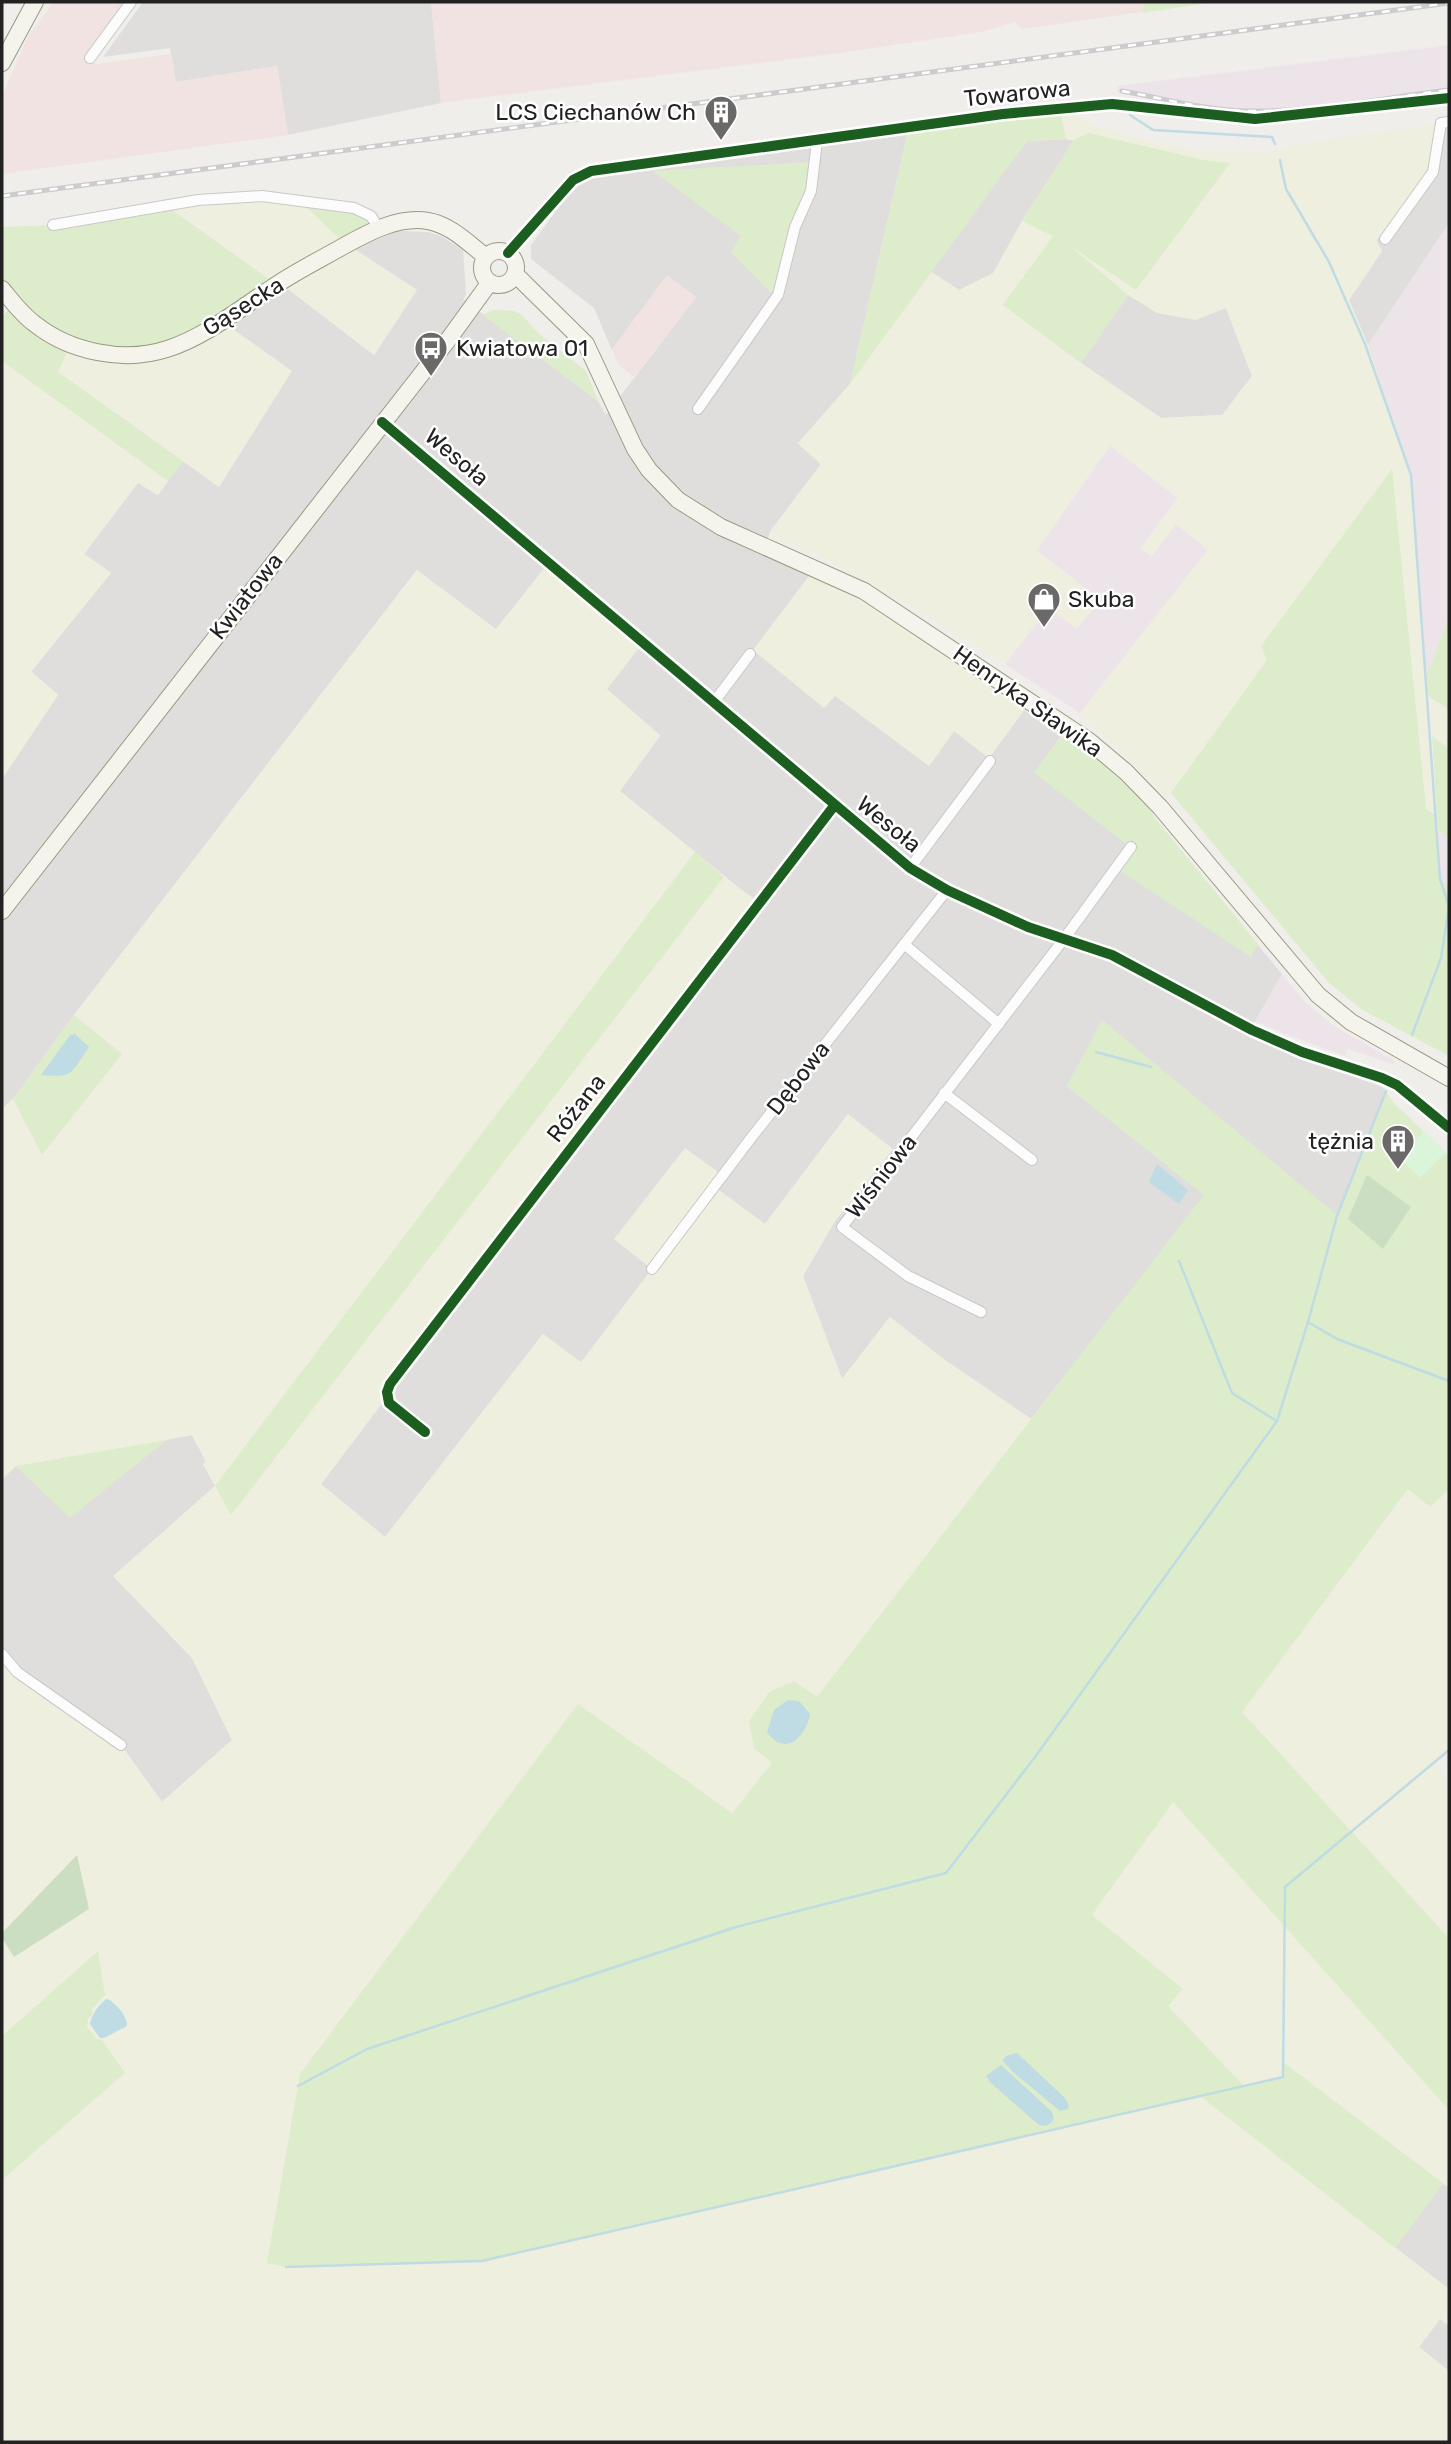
<svg xmlns="http://www.w3.org/2000/svg" width="1451" height="2444" viewBox="0 0 1451 2444" font-family="Rubik,sans-serif">
<style>
.residential{fill:#dfdedc}
.commercial{fill:#f1e3e1}
.industrial{fill:#ede4e9}
.farmland{fill:#efefdf;fill-rule:evenodd}
.grass{fill:#ddeccb}
.forest{fill:#cbdec1}
.park{fill:#daf5da}
.water{fill:#bfdbe3}
.lines{fill:none;stroke-linecap:round;stroke-linejoin:round}
.stream{stroke:#bfdbe3;stroke-width:2.5}
.street-casing{stroke:#c9c8c7;stroke-width:12}
.secondary-casing{stroke:#999a82;stroke-width:18}
.street{stroke:#fdfcfc;stroke-width:10}
.secondary{stroke:#f4f4ed;stroke-width:16}
.rail-casing{stroke:#ccc;stroke-width:5}
.rail{stroke:#fff;stroke-width:2.5;stroke-dasharray:8;stroke-linecap:butt}
.cycleway-casing{stroke:#fff;stroke-width:15}
.cycleway{stroke:#1b5e20;stroke-width:10}
.labels{text-anchor:middle;stroke-width:5;stroke-linejoin:round;paint-order:stroke}
.street-label{font-size:23px;fill:#222;stroke:#fff}
.poi-label{font-size:23px;fill:#222;stroke:#fff;text-anchor:end}
</style>
<rect width="100%" height="100%" fill="#f0eeeb"/>
<path class="residential" d="M143,2H431L441,103L288,135L277,66L176,82L170,48L103,57Z
M1437,124H1449V223L1368,345L1349,300L1382,251L1376,241L1429,169Z
M909,127L850,384L798,443L821,464L771,530L765,545L815,568L824,708L835,695L929,766L954,731L989,758L1024,710L1061,737L1035,772L1131,847L1250,956L1258,945L1282,974L1254,1024L1382,1087L1386,1091L1337,1216L1103,1021L1067,1086L1205,1195L1031,1419L942,1358L890,1317L842,1379L803,1276L835,1221L892,1150L848,1114L765,1224L709,1183L718,1173L615,1239L652,1269L581,1363L543,1334L385,1537L321,1484L759,904L620,791L660,736L496,630L416,571L74,1015L13,1099L2,1109V779L58,695L31,672L111,573L84,554L138,482L158,495L183,461L219,487L291,371L227,325L285,287L374,355L417,290L354,249L398,231L428,232L441,236L463,250L466,295L463,299L598,401L606,415L696,297L667,276L612,350L594,308L531,259V245L564,200L573,180L591,171Z
M1066,139L1074,140L1022,221L993,274L959,290L930,271L1027,141Z
M1128,295L1161,314L1226,308L1252,376L1222,415L1161,418L1081,363Z
M192,1435L206,1462L203,1464L215,1486L114,1576L192,1658L232,1740L162,1802L121,1745L2,1654V1479L16,1466L70,1517L166,1440Z
M1443,2183L1449,2188V2289L1395,2248Z
M1440,2319L1449,2326V2371L1419,2347Z"/>
<path class="commercial" d="M54,2H125L86,56L96,64L170,54L176,82L277,66L288,135L2,174L3,94L28,36Z
M431,2H1213L1022,29L1015,22L981,32L840,53L441,103Z
M667,275L696,297L634,377L618,364L612,349Z"/>
<path class="industrial" d="M1449,45V92L1260,113L1204,109L1117,93L1118,86Z
M1449,223V618L1426,676L1411,475L1368,345Z
M1110,445L1178,498L1141,548L1152,556L1176,524L1208,550L1080,713L1005,664L1048,608L1100,600L1036,550Z
M1438,830L1449,839V886L1440,879Z
M1282,974L1306,1003L1334,1026L1395,1061L1393,1064L1348,1049L1345,1056L1285,1034L1255,1021Z"/>
<path class="farmland" d="M1060,109L1094,125L1145,140L1198,151L1266,153L1296,144L1437,124L1429,169L1376,240L1382,251L1349,300L1368,345L1411,475L1435,815L1338,759L1234,706L1167,798L1142,771L1080,713L1208,550L1176,524L1151,556L1141,548L1178,498L1110,446L1037,550L1100,600L1077,629L1048,608L1005,664L903,601L824,558L770,535L821,464L798,444L850,384L930,271L959,290L993,273L1022,221L1074,141L1066,139ZM1062,239L1128,295L1157,313L1196,320L1226,308L1252,376L1223,415L1161,418L1081,363L1004,305Z
M248,196L302,203L346,245L277,285L165,205Z
M354,249L417,290L374,355L286,287Z
M227,325L292,371L219,487L58,371L68,351L107,361L141,362Z
M2,361L168,481L157,495L138,483L84,554L111,573L31,671L58,695L6,773L2,771Z
M549,562L639,648L607,689L660,735L620,791L695,852L215,1486L230,1514L724,877L760,903L321,1484L385,1537L543,1334L581,1362L652,1269L614,1239L685,1148L718,1172L710,1184L765,1224L848,1114L893,1149L835,1221L803,1276L842,1379L890,1317L942,1358L1031,1419L816,1698L772,1763L732,1813L579,1705L482,2261L1200,2096L1449,2289V2326L1440,2319L1419,2347L1449,2371V2442H2V2180L125,2073L87,2027L92,2009L98,1952L2,2036V1938L15,1957L77,1856L2,1933V1654L121,1745L162,1802L232,1740L192,1658L113,1576L215,1486L203,1464L206,1462L192,1435L16,1466L2,1479V1109L13,1099L42,1154L122,1054L74,1015L417,570L496,629Z
M815,568L1069,727L1034,773L1061,737L1024,710L989,758L954,731L929,766L835,696L824,708L753,650Z
M1429,697L1449,709V749L1432,736Z
M1409,1489L1430,1506L1449,1489V1750L1433,1764L1449,1782V1938L1242,1712Z
M1173,1802L1449,2110V2188L1284,2062L1283,2077L1244,2086L1168,2006L1183,1988L1092,1915Z"/>
<path class="grass" d="M1142,2L1143,5L1159,2H1213L1143,13Z
M1060,109L1066,139L1027,141L850,384L909,127Z
M1089,133L1203,160L1230,163L1136,290L1069,245L1128,295L1081,363L1003,305L1053,236L1022,221L1074,140Z
M814,162L809,185L774,296L731,252L741,236L653,171Z
M302,203L354,208L379,229L346,245Z
M165,205L277,285L166,349L73,345L2,289V227L53,225Z
M8,309C27,328 44,341 68,351L58,372L183,461L168,481L2,361V318Z
M493,310L513,311L521,314L538,333L586,371L598,401L483,315Z
M1392,469L1426,809L1435,815L1440,879L1449,886V1056L1361,1009L1329,983L1171,793L1267,660L1261,646Z
M1449,618V709L1429,697L1426,676Z
M1069,727L1126,772L1155,818L1258,944L1251,957L1116,868L1139,838L1131,847L1034,773Z
M1432,736L1449,749V839L1438,830Z
M695,852L724,877L231,1515L215,1486Z
M74,1015L122,1054L42,1155L13,1099Z
M1102,1020L1337,1215L1386,1091L1392,1101L1449,1156V1489L1430,1507L1408,1489L1242,1712L1449,1938V2110L1173,1802L1092,1915L1183,1989L1168,2006L1244,2086L1282,2077L1283,2062L1443,2183L1395,2248L1200,2096L482,2261L286,2267L267,2263L300,2074L578,1704L732,1813L772,1763L754,1748L749,1721L769,1692L794,1681L817,1697L1204,1195L1067,1086Z
M166,1440L70,1518L16,1466Z
M98,1951L105,1995L92,2009V2015L88,2019L87,2027L96,2038L102,2040L125,2073L2,2180V2036Z"/>
<path class="forest" d="M1367,1175L1411,1207L1383,1249L1348,1219Z
M77,1855L89,1909L14,1957L2,1938V1933Z"/>
<path class="park" d="M1424,1132L1446,1152L1420,1178L1399,1158Z"/>
<path class="water" d="M75,1034L89,1047C70,1074 75,1078 41,1075L70,1035Z
M1157,1164L1188,1190L1179,1204L1149,1182Z
M788,1700L799,1701L810,1714C806,1737 785,1758 767,1732L774,1710Z
M106,1999L110,2000C118,2007 127,2015 127,2026L104,2038H100L90,2024C92,2014 98,2006 106,1999Z
M1017,2053L1065,2098L1069,2105L1068,2109L1060,2111L1013,2072L1003,2061L1006,2056Z
M1001,2065L1051,2111L1054,2117L1052,2122L1046,2126L1039,2125L991,2083L986,2076Z"/>
<g class="lines">
<path class="stream" d="M1130,115L1153,130L1272,137L1275,144
M1280,160L1286,189L1329,262L1365,344L1411,475L1440,879L1449,906L1441,958L1412,1035
M1096,1052L1151,1067
M1386,1091L1337,1216L1308,1322L1337,1339L1449,1381
M1179,1261L1232,1393L1275,1420
M298,2086L367,2049L736,1927L946,1873L1035,1757L1277,1421L1308,1322
M286,2267L482,2261L1283,2077L1285,1887L1449,1750"/>
<defs>
<path id="street" d="M90,58L131,2
M53,225L198,200L262,196L354,208L371,216L379,229
M1385,239L1433,172L1441,123L1449,122
M508,253L573,180L591,171L1003,114L1112,104L1255,119L1449,98
M698,409L778,295L795,227L811,191L817,141
M382,422L910,868L947,890L1028,927L1112,955L1252,1030L1302,1052L1382,1078L1397,1085L1449,1128
M714,702L750,654
M910,868L990,761
M904,944L999,1024
M944,1093L1032,1160
M652,1269L751,1138L947,890
M981,1312L908,1276L842,1227L1064,939L1131,847
M425,1432L389,1403L387,1392L390,1384L834,806
M2,1654L17,1672L121,1745"/>
<path id="secondary" d="M2,63L35,2
M482 268a17 17 0 1 1 34 0a17 17 0 1 1-34 0Z
M515,274L586,344L635,449L649,470L678,500L721,527L864,591L1089,741L1126,772L1160,807L1318,995L1351,1022L1449,1078
M2,289C12,301 22,315 35,324C70,352 124,363 167,349C205,337 239,309 273,287C295,272 319,260 342,247C367,233 398,216 428,221C451,225 468,243 486,257
M2,911L448,340L490,282"/>
</defs>
<use href="#street" class="street-casing"/>
<use href="#secondary" class="secondary-casing"/>
<use href="#street" class="street"/>
<use href="#secondary" class="secondary"/>
<defs>
<path id="rail" d="M1122,91C1162,98 1204,110 1245,111C1313,112 1382,98 1449,90
M2,196L1449,3"/>
</defs>
<use href="#rail" class="rail-casing"/>
<use href="#rail" class="rail"/>
<defs>
<path id="cycleway" d="M508,253L573,180L591,171L1003,114L1112,104L1255,119L1449,98
M382,422L910,868L947,890L1028,927L1112,955L1252,1030L1302,1052L1382,1078L1397,1085L1449,1128
M425,1432L389,1403L387,1392L390,1384L834,806"/>
</defs>
<use href="#cycleway" class="cycleway-casing"/>
<use href="#cycleway" class="cycleway"/>
</g>
<defs>
<symbol id="building-pin" viewBox="-11 -11 22 30"><path d="M0 17L-7.5 6A9.5 9.5 0 1 1 7.5 6Z" fill="#6a6968" stroke="#fff"/><path d="M-4-6H4V6H1V3H-1V6H-4ZM-2.5-4.3h1.7v1.8h-1.7ZM.8-4.3h1.7v1.8H.8ZM-2.5-1h1.7V.8h-1.7ZM.8-1h1.7V.8H.8Z" fill="#fff"/></symbol>
<symbol id="bus-pin" viewBox="-11 -11 22 30"><path d="M0 17L-7.5 6A9.5 9.5 0 1 1 7.5 6Z" fill="#6a6968" stroke="#fff"/><path d="M-5-6H5V4H4V6H2V4H-2V6H-4V4H-5ZM-3.5-4V0h7V-4ZM-3.5 1.2v1.5H-2V1.2ZM2 1.2v1.5H3.5V1.2Z" fill="#fff"/></symbol>
<symbol id="shop-pin" viewBox="-11 -11 22 30"><path d="M0 17L-7.5 6A9.5 9.5 0 1 1 7.5 6Z" fill="#6a6968" stroke="#fff"/><path d="M-5-2.5h2.3a2.7 3.5 0 0 1 5.4 0H5L5.5 6h-11ZM-1.5-2.5h3a1.5 2.3 0 0 0-3 0Z" fill="#fff"/></symbol>
</defs>
<g fill-rule="evenodd">
<use href="#building-pin" x="702" y="93" width="38" height="52"/>
<use href="#bus-pin" x="412" y="329" width="38" height="52"/>
<use href="#shop-pin" x="1025" y="580" width="38" height="52"/>
<use href="#building-pin" x="1379" y="1122" width="38" height="52"/>
</g>
<g class="labels">
<g class="street-label">
<text transform="translate(1017 93) rotate(-6)" y="8">Towarowa</text>
<text transform="translate(243 306) rotate(-32)" y="8">Gąsecka</text>
<text transform="translate(457 457) rotate(40)" y="8">Wesoła</text>
<text transform="translate(246 596) rotate(-52)" y="8">Kwiatowa</text>
<text transform="translate(1028 701) rotate(35)" y="8">Henryka Sławika</text>
<text transform="translate(889 824) rotate(39)" y="8">Wesoła</text>
<text transform="translate(798 1078) rotate(-52)" y="8">Dębowa</text>
<text transform="translate(576 1108) rotate(-52)" y="8">Różana</text>
<text transform="translate(881 1176) rotate(-52)" y="8">Wiśniowa</text>
</g>
<g class="poi-label">
<text x="696" y="120">LCS Ciechanów Ch</text>
<text x="456" y="356" text-anchor="start">Kwiatowa 01</text>
<text x="1068" y="607" text-anchor="start">Skuba</text>
<text x="1374" y="1149">tężnia</text>
</g>
</g>
<rect width="1451" height="2444" fill="none" stroke="#222222" stroke-width="7"/>
</svg>
